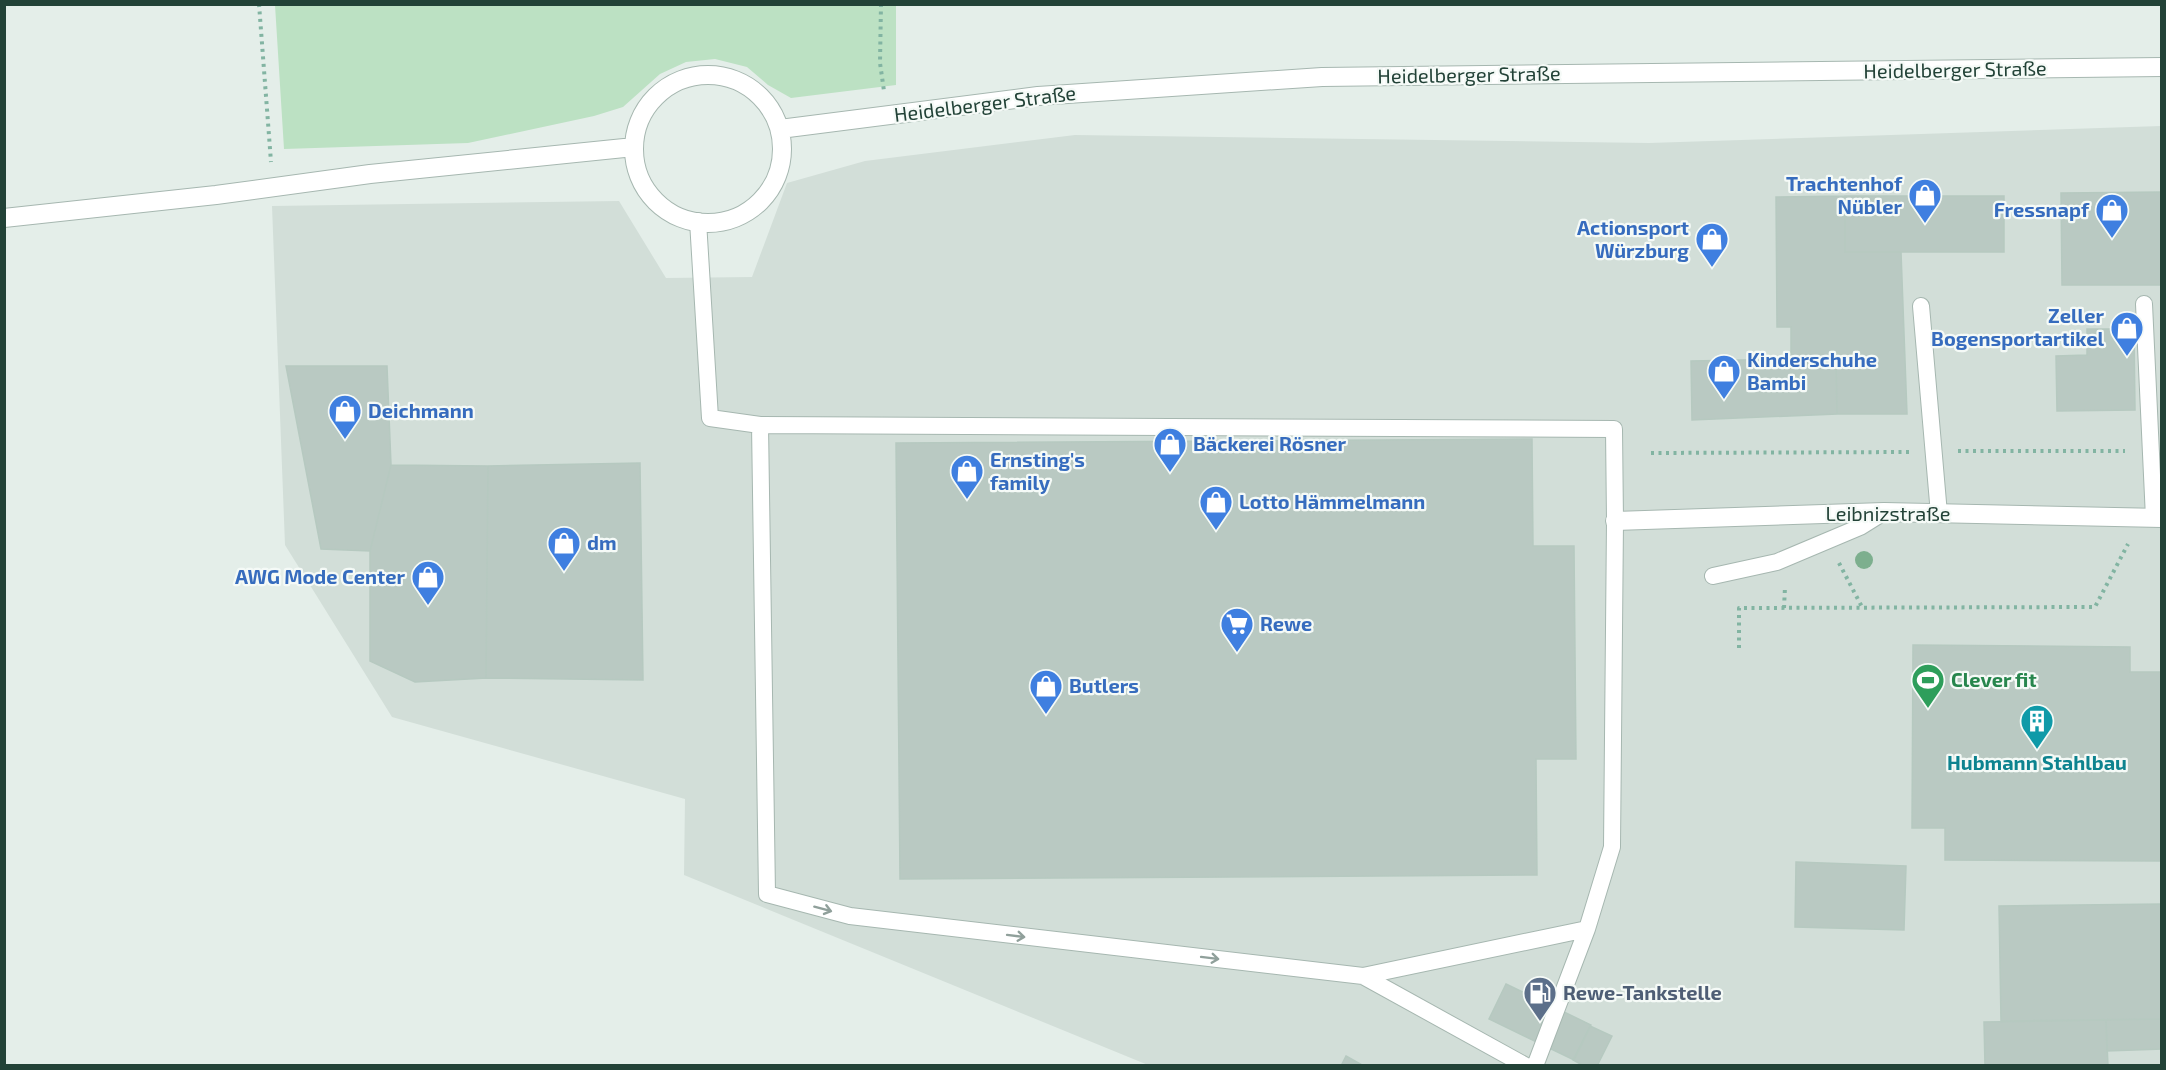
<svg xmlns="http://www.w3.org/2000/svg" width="2166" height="1070" viewBox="0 0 2166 1070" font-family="'Exo 2',sans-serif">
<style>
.built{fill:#d2ded8}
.green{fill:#bce1c3}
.building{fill:#b9c9c2;stroke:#b6c9c0;stroke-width:1.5}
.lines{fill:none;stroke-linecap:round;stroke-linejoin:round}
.lane-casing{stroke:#a6b7b0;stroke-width:18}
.street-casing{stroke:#a6b7b0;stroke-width:20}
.path{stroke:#82b4a2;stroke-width:4;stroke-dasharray:3 4.5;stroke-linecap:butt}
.lane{stroke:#fff;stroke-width:16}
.street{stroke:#fff;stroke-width:18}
.tree{fill:#7daf8e}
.oneway{stroke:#90a09b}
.labels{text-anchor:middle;stroke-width:4.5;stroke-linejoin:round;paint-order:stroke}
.street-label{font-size:20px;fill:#224237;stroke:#f5faf7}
.shop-label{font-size:20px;font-weight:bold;fill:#366cbe;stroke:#f5faf7;text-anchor:start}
.leisure-label{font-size:20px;font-weight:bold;fill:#27864d;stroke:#f5faf7;text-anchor:start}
.culture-label{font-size:20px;font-weight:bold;fill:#0d838f;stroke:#f5faf7}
.service-label{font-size:20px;font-weight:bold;fill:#4e5e75;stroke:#f5faf7;text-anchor:start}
</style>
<rect width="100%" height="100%" fill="#e4eee9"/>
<path class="built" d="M2161,126V1065H1148L684,875L685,799L392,717L285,545L272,206L619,201L666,278L752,277L787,183L865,161L1075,135L1649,143Z"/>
<path class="green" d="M275,5H896V85L791,98L768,85L747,67L715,59L686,62L660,74L623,107L594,116L468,143L284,149Z"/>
<path class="building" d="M2162,192V285H2062L2061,193Z
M1845,196H2004V252H1845Z
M1845,196V252H1901L1907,414H1837L1836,358H1791V327H1777L1776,197Z
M2087,329H2134L2135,410L2057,411L2056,356L2087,355Z
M1836,358L1837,414L1692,420L1691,361Z
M286,366H387L391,465L370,551L321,549Z
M1532,439L1533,546H1574L1576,759H1536L1537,875L900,879L896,443Z
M640,463L643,680L486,678L488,466Z
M391,465L488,466L486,678L415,682L370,661V551Z
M1913,645L2130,647V672H2162V861L1945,860V828H1912Z
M1796,862L1906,866L1904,930L1795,927Z
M2162,904V1019L2001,1021L1999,906Z
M1506,984L1591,1025L1574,1060L1489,1019Z
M2162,1019V1049L2107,1051L2106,1020Z
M2106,1020L2108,1066H1985L1984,1022Z
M1590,1026L1612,1036L1597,1066H1584L1573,1060Z
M1346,1056L1364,1066H1341Z"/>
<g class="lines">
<defs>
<path id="lane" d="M698,221L710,418L760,425L1614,429L1615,521L1612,847L1587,929L1363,976L850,916L767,894L760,425
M2144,304L2154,518
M1921,306L1939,514
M1713,576L1777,562L1860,527L1884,512
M1363,976L1526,1066
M1535,1066L1587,929"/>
<path id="street" d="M634 149a74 74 0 1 1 148 0a74 74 0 1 1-148 0Z
M780,129L1038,96L1322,77L2162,67
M4,218L216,195L370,174L634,147
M1615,521L1884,512L2162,518"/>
</defs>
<use href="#lane" class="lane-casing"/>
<use href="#street" class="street-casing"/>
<path class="path" d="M259,4L271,162
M881,4L880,63L884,91
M1958,451H2125
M1651,453L1909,452
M1839,563L1862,607
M1784,608L1785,587
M1739,648V608L2095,607L2128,544"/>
<use href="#lane" class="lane"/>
<use href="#street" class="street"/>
</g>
<circle class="tree" cx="1864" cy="560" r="9"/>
<defs><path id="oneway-shaft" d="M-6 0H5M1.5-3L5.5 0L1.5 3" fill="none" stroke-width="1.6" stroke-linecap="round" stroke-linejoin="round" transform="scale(1.5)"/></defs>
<g class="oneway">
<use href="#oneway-shaft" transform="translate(823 909) rotate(15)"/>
<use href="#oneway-shaft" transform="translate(1016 936) rotate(7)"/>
<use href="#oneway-shaft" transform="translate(1210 958) rotate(7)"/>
</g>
<defs>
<symbol id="shop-pin" viewBox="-11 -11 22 30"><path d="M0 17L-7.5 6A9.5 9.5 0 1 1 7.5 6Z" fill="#3f7fe0" stroke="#f5faf7"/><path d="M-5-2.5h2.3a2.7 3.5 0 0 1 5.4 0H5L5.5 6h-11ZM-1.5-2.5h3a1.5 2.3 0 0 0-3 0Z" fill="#fff"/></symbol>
<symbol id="supermarket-pin" viewBox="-11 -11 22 30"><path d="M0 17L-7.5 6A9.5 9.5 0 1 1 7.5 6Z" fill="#3f7fe0" stroke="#f5faf7"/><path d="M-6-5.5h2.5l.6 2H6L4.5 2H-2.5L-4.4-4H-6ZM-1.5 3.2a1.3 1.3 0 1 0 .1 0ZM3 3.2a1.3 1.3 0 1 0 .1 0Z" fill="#fff"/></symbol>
<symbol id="stadium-pin" viewBox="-11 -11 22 30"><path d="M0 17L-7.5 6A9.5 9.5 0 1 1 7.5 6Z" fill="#2e9e5b" stroke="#f5faf7"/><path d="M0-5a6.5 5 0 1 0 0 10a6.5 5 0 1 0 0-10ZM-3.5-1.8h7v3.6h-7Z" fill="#fff"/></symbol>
<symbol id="building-pin" viewBox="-11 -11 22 30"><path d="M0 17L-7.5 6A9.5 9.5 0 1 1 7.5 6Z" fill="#0f9aa8" stroke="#f5faf7"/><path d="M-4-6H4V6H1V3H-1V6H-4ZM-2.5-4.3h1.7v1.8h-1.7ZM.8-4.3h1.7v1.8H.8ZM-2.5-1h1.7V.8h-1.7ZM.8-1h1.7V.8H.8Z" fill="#fff"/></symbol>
<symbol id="fuel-pin" viewBox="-11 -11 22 30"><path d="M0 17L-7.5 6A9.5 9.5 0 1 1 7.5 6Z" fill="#5c6f8a" stroke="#f5faf7"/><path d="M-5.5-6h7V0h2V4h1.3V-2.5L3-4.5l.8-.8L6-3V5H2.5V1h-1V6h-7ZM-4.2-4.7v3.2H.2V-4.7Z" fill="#fff"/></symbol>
</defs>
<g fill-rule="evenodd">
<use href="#shop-pin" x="1906" y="176" width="38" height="52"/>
<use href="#shop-pin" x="2093" y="191" width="38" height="52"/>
<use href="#shop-pin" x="1693" y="220" width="38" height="52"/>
<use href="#shop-pin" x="2108" y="309" width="38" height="52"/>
<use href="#shop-pin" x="1705" y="352" width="38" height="52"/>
<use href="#shop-pin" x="326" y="392" width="38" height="52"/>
<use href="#shop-pin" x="1151" y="425" width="38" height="52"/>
<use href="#shop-pin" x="948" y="452" width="38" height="52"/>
<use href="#shop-pin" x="1197" y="483" width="38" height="52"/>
<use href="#shop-pin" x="545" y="524" width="38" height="52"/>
<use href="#shop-pin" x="409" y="558" width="38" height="52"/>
<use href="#supermarket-pin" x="1218" y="605" width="38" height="52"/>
<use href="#stadium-pin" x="1909" y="661" width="38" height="52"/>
<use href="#shop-pin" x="1027" y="667" width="38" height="52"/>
<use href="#building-pin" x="2018" y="702" width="38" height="52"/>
<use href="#fuel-pin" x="1521" y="974" width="38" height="52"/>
</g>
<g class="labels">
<g class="street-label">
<text transform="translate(1955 70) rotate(-1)" y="7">Heidelberger Straße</text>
<text transform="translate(1469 75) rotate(-1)" y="7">Heidelberger Straße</text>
<text transform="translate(985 104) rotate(-7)" y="7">Heidelberger Straße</text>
<text x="1888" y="521">Leibnizstraße</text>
</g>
<g class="shop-label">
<text x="1902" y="191" text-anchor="end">Trachtenhof<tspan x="1902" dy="23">Nübler</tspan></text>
<text x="2089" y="217" text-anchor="end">Fressnapf</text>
<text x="1689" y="235" text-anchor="end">Actionsport<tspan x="1689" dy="23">Würzburg</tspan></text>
<text x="2104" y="323" text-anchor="end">Zeller<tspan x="2104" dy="23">Bogensportartikel</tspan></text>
<text x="1747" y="367">Kinderschuhe<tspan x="1747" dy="23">Bambi</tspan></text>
<text x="368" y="418">Deichmann</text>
<text x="1193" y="451">Bäckerei Rösner</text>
<text x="990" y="467">Ernsting's<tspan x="990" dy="23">family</tspan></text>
<text x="1239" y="509">Lotto Hämmelmann</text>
<text x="587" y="550">dm</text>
<text x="405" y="584" text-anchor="end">AWG Mode Center</text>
<text x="1260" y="631">Rewe</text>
<text x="1069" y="693">Butlers</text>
</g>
<g class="leisure-label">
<text x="1951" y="687">Clever fit</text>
</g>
<g class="culture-label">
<text x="2037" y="770">Hubmann Stahlbau</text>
</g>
<g class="service-label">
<text x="1563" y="1000">Rewe-Tankstelle</text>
</g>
</g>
<rect width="2166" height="1070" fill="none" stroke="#224237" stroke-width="12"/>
</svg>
